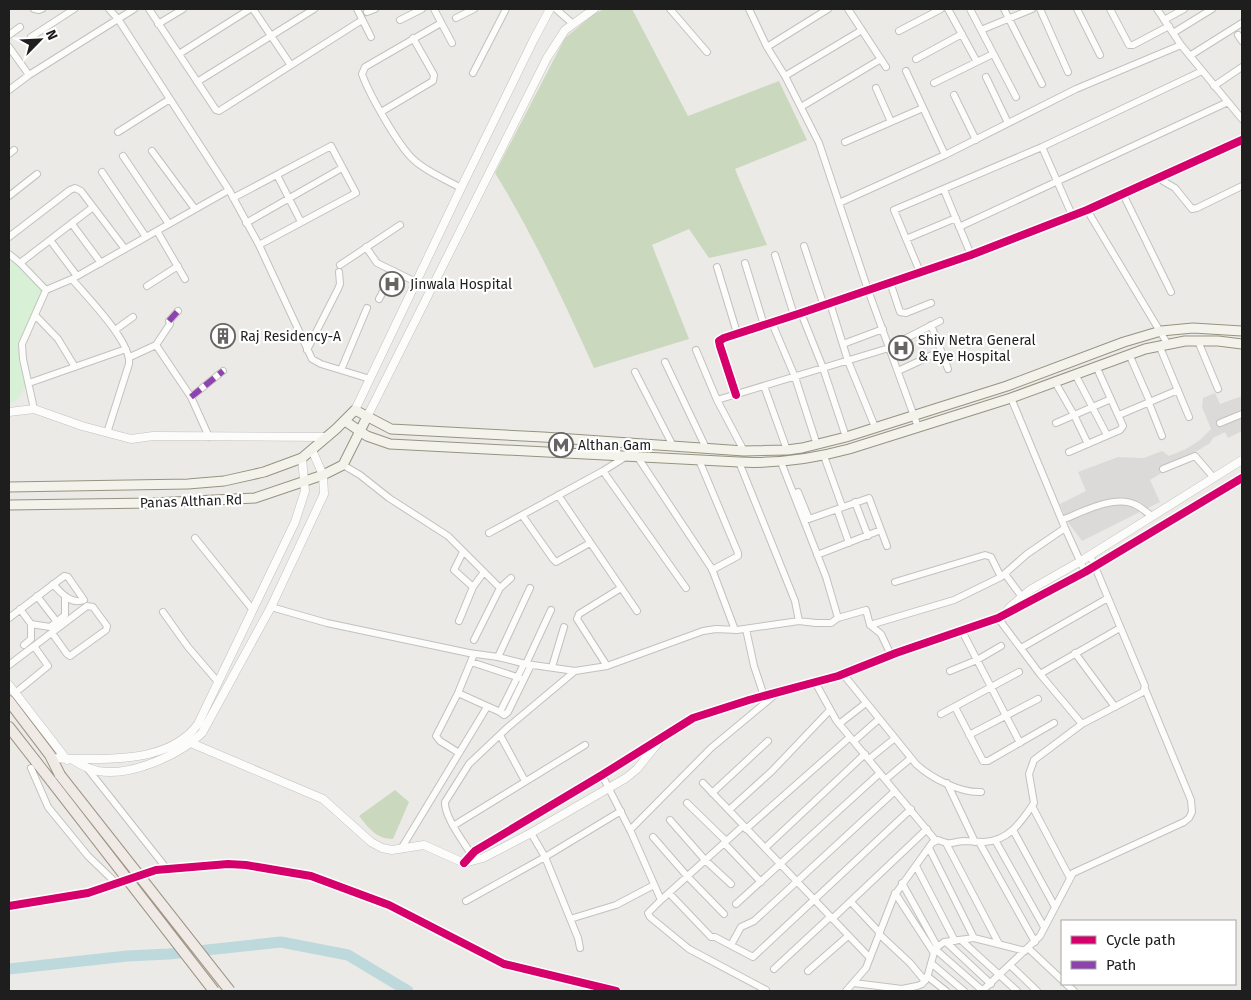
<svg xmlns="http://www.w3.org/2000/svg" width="1251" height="1000" viewBox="0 0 1251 1000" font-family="'Fira Sans',sans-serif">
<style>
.residential{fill:#dbdad8}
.forest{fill:#cad8be}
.park{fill:#d8f0d5}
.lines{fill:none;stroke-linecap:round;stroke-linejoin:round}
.river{stroke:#bdd9dc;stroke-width:11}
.minor-casing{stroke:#c2c1bf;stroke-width:8}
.tertiary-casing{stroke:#c2c1bf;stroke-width:9}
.secondary-casing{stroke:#959481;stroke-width:11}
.primary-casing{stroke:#a09586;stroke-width:12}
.minor{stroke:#fcfcfb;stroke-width:6}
.tertiary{stroke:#fcfcfb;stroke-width:8}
.secondary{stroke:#f3f2eb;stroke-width:9}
.primary{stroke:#efeae5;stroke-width:10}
.primary-bridge-casing{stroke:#a09586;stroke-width:12;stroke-linecap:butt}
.primary-bridge{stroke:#efeae5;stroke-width:10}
.quiet{stroke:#8e44ad;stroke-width:6;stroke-dasharray:12 6;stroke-linecap:butt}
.cycleway-casing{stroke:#fff;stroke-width:11}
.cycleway{stroke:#d6006c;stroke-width:8}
.labels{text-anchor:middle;stroke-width:4.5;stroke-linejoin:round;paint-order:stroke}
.poi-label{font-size:14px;fill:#1e1e1e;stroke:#fff;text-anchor:start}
.street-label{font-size:14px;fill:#1e1e1e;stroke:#fff}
</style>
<rect width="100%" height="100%" fill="#eceae7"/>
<path class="residential" d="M1215,393L1220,404L1242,396V431L1228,438L1225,432L1213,438L1210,443L1150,480L1160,502L1082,541L1067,521L1060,504L1086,491L1078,472L1118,457L1144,458L1162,451L1169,456L1186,449L1200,440L1211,429L1202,407L1203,398Z"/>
<path class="forest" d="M604,9H632L688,116L779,81L807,140L735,169L767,245L709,258L689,229L652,245L689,339L594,368C564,302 534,236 495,173L565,38L594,14Z
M395,790L409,802L393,839C376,839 369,828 359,816Z"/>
<path class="park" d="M9,258L46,290L20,344L30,380L16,401L9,403Z"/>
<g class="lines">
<path class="river" d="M9,969L127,956L169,954L281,942L348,955L408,991"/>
<defs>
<path id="minor" d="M34,9L39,10L42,9
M109,9L118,19L229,190L259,245L312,359L321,364L370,379
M149,9L216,110L219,111L362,20
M253,9L290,64
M357,9L371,37
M434,9L452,43
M556,9L573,24
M670,9L707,52
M749,9L767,47L785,76L819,143L868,290L918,427
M848,9L886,67
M948,9L977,62
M970,9L1016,97
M1004,9L1042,84
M1040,9L1068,72
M1077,9L1100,55
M1110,9L1129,45H1133L1169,26
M1157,9L1181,45L1242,119
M367,12L375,9
M456,18L474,9
M400,20L422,9
M1164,20L1184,9
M441,23L365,67L362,74C369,94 399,147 414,160C427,172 445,179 461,188
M158,24L183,9
M981,30L1032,9
M899,31L941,9
M1173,33L1212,9
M9,35L20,27
M1238,35L1242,41
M31,37L74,9
M9,47L29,75
M767,47L828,9
M179,54L250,9
M1191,55L1242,23
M916,59L962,34
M906,71L945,155
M473,73L506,9
M785,76L862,30
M986,77L1008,123
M197,82L314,9
M934,83L993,54
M1214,86L1242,67
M876,88L891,122
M9,90L29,75L134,9
M954,95L976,140
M801,107L881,59
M381,112L433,81L434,75L413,38
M118,132L170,99
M845,142L923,108
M1042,147L1072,215
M152,151L195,209
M9,154L14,150
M123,156L169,224
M102,172L146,237
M277,175L301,222
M1158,178L1175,188L1192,209L1197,208L1242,186
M944,190L971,255
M1123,194L1171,292
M9,196L37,174
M233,198L331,146L356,193L259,245
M839,203L945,155L1076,89L1181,45
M1087,210L1167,343
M246,223L342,168
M72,224L101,263
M959,227L1228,102
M157,231L185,279
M9,237L70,190L75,188L81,191L125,249
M906,239L956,218
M50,240L77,276
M804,246L824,306
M366,247L377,263L416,282
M9,254L20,263L46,290L72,279L229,190
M775,255L794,315
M20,263L93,207
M745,263L764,325
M340,265L400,225
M717,267L737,333
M920,272L894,210L1042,147L1202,71
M72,279C86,296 132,342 129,364L107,433
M890,282L900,312L906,313L931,303
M147,286L178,266
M379,299L394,271
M830,303L848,361L875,427
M801,313L823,368L846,437
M35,315L58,339L75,367
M772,323L795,377L817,445
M931,325L948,369
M115,330L133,317
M1198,341L1218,389
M843,344L883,329
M156,345L191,397L209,437
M1159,345L1189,417
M889,347L940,321
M307,350L338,289L340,284L339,272
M696,350L717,400L744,451
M1129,354L1150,402
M130,357L156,345L170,324L169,321L178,311
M665,362L706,448
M341,370L367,308
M898,371L941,351
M635,372L673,446
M1075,374L1107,435
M1055,382L1074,415L1088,444
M29,383L126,349
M764,386L787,450
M736,395L720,346L719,341L724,338L801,313L971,255L1087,210L1242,140
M191,397L223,371
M1011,398L1065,528L1085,572
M717,400L889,348
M1149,403L1162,436
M34,409L23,359L22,344L46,290
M1119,415L1178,390
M1056,423L1111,399
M1220,423L1242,414
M1069,452L1120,430L1123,426L1096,366
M637,456L712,569L735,630
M824,456L842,506
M699,460L738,553V556L712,570
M739,462L795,601L799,621
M781,462L826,577L838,618
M343,465L360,475L389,498L448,536L500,588
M1163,469L1195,456L1214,478
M603,471L686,588
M798,492L809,519L869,498L887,546
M558,495L637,611
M855,502L868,536
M837,509L849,543
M522,515L553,559L556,562L590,543
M1062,520C1082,512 1115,494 1136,505C1142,508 1147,513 1152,516
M489,533L603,471L646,444
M195,538L253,610
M463,552L454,570L473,587
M817,555L881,530
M1005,574L1022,597
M895,582L985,555L991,557L1001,577
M37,596L57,622
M271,607L327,623L469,653L498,657L526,664L575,671L607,666L703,631L716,629L737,630L799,621L816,623H831L838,618L866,610L870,625L954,600L1001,577L1027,554L1065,528
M20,609L31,624
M163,612L188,647L218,682
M9,618L63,577L64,576L68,577L84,600C71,605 61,593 53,584
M998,618L1040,674L1082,724
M459,621L473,587L484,572
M870,625L881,634L891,655
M746,629L754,666L764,696
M962,631L1020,743
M474,640L500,588L511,578
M24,645L31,639V624L50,627L65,615V598
M1021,648L1108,598
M1075,653L1115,707
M498,657L530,588
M471,662L520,678
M524,664L500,712L504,715L508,712L531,665
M526,664L551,610
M9,665L87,606L93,607L107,626L106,630L70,656L67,654L52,633
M607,666L577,619L579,614L621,588
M552,667L564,627
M950,671L977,660L1001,646
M843,674L916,764C931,778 960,793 981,792
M1040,674L1120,628
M815,682L836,720L936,841
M20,689L48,666L34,646
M458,693L500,712
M955,707L983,761H988L1054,723
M941,714L1019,672
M839,724L866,703
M500,735L525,781
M969,735L1038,699
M854,741L879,719
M459,753L440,741L436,736L458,693L474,654
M869,759L895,738
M31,768L48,807L88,856L116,883
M87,768L167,869
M602,775L631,832L661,900
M886,779L911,758
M703,783L870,958
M947,783L975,842
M712,793L768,741
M687,803L726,841
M1032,806L1070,878
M729,810L772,771L830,710
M670,820L705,860L731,884
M453,826L585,745
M743,826L661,900L648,913L650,917L689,949L766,990
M746,829L850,737
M630,830L711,748L777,693
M1013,830L1055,907
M531,833L545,857L578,938L580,948
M653,837L687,876L724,914
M995,840L1044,927
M979,842L1035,942
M724,843L761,882
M946,843L999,944
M765,848L865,754
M929,848L974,938
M401,849L487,707
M471,854C463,841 444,816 445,802L469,764L507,728L575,671
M916,866L955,941
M902,883L937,946
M669,893L711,937H715L753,957L911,809
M895,893L934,953
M466,901L545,857L621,811
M851,902L880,933
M736,904L880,773
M570,919L616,905L654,885
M832,919L927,829
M879,934L910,963L925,981
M961,940L1017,991
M946,942L991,984
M731,945L741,927L754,921L895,791
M1028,948L1062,980
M935,949L983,991
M931,963L964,991
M1010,965L1037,991
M774,969L830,917
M808,971L848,936
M927,976L946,991
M854,983L902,989L917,986L922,984L927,978L935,949L944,942L974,938L1025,951
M1066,984L1074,991
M846,991L866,968L894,896L932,843L938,840C953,846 950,842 964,841C971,841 977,842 984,842C1009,841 1021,822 1034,803L1029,774L1034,760L1082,724L1143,692L1145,686L1090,555
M982,991L1040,936L1073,873L1184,822L1189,818L1192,812L1191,800L1145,689"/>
<path id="tertiary" d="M355,410L461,188L534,39L550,9
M9,412L34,409L82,426L131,439L153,436L327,437
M367,417L547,58L565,30L594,9
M1009,608L1030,590L1081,561L1242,460
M9,685L67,760
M191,743L323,799L371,842L382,848L392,850L424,845L464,863L483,858L531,833L626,778L637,769L658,743
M52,758C65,759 77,759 91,759C127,759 174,757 198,724L295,522L305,491L302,458
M73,760C81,765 89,769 98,771C130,777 180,755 202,733L271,607L324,494L323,475L312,450
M464,863L475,851L602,775L693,718L749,700L838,676L896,653L998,618L1085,572L1242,478
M9,906L88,893L156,870L228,864L246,865L311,876L389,905L504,964L616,991"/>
<path id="secondary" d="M345,421L367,436L390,444L739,462C778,464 812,459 849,449L1011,398L1145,349L1185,341H1218L1242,344
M9,487L188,484L224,481L264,472L302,458L336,429L355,410L391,429L543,437L744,451L787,450L802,448L846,437L1007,386L1124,342L1161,331L1193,328L1242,331
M9,505L153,503L255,498L323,475L343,465L367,417"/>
<path id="primary" d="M9,701L50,755L60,775
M9,727L52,782"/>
</defs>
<use href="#minor" class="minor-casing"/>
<use href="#tertiary" class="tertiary-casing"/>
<use href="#secondary" class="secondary-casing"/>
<use href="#primary" class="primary-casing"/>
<use href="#minor" class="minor"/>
<use href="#tertiary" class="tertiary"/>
<use href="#secondary" class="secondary"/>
<use href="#primary" class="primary"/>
<defs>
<path id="primary-bridge" d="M60,775L230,991
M52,782L214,991"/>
</defs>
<use href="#primary-bridge" class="primary-bridge-casing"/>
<use href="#primary-bridge" class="primary-bridge"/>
<path class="quiet" d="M169,321L178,311
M191,397L223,371"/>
<defs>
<path id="cycleway" d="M736,395L720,346L719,341L724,338L801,313L971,255L1087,210L1242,140
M464,863L475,851L602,775L693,718L749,700L838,676L896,653L998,618L1085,572L1242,478
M9,906L88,893L156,870L228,864L246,865L311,876L389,905L504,964L616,991"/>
</defs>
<use href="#cycleway" class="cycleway-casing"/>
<use href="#cycleway" class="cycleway"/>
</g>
<defs>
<symbol id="hospital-ring" viewBox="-11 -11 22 22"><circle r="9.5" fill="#fff" stroke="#666564" stroke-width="1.5"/><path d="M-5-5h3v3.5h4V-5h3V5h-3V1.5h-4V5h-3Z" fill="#666564"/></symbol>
<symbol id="building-ring" viewBox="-11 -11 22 22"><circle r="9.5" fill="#fff" stroke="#666564" stroke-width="1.5"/><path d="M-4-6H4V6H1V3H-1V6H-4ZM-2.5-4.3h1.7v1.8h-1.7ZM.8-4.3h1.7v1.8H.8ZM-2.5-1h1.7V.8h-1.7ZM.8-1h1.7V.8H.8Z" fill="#666564"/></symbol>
<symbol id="metro-ring" viewBox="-11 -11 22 22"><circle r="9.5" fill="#fff" stroke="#666564" stroke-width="1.5"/><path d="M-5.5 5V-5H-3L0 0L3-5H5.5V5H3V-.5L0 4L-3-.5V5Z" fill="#666564"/></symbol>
</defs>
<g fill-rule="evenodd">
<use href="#hospital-ring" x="378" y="270" width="28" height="28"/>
<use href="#building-ring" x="209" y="322" width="28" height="28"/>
<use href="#hospital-ring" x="887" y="334" width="28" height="28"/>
<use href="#metro-ring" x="547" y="431" width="28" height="28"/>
</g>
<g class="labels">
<g class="poi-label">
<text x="410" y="289">Jinwala Hospital</text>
<text x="240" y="341">Raj Residency-A</text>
<text x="918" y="345">Shiv Netra General<tspan x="918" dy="16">&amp; Eye Hospital</tspan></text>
<text x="578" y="450">Althan Gam</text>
</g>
<g class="street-label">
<text transform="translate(191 501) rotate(-2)" y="5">Panas Althan Rd</text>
</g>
</g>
<rect width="1251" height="1000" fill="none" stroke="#1e1e1e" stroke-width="20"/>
<rect x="1061" y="920" width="175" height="65" fill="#ffffff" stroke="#a5a5a5"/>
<rect x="1071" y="936" width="25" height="8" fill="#d6006c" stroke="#a5a5a5"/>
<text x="1106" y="945" font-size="15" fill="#1e1e1e">Cycle path</text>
<rect x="1071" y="961" width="25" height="8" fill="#8e44ad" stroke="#a5a5a5"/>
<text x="1106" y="970" font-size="15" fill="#1e1e1e">Path</text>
<g transform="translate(40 40) rotate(66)" stroke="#ffffff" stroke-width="4" paint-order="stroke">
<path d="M0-4L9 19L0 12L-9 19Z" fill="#1e1e1e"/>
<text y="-8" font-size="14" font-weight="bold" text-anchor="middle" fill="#1e1e1e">N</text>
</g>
</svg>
